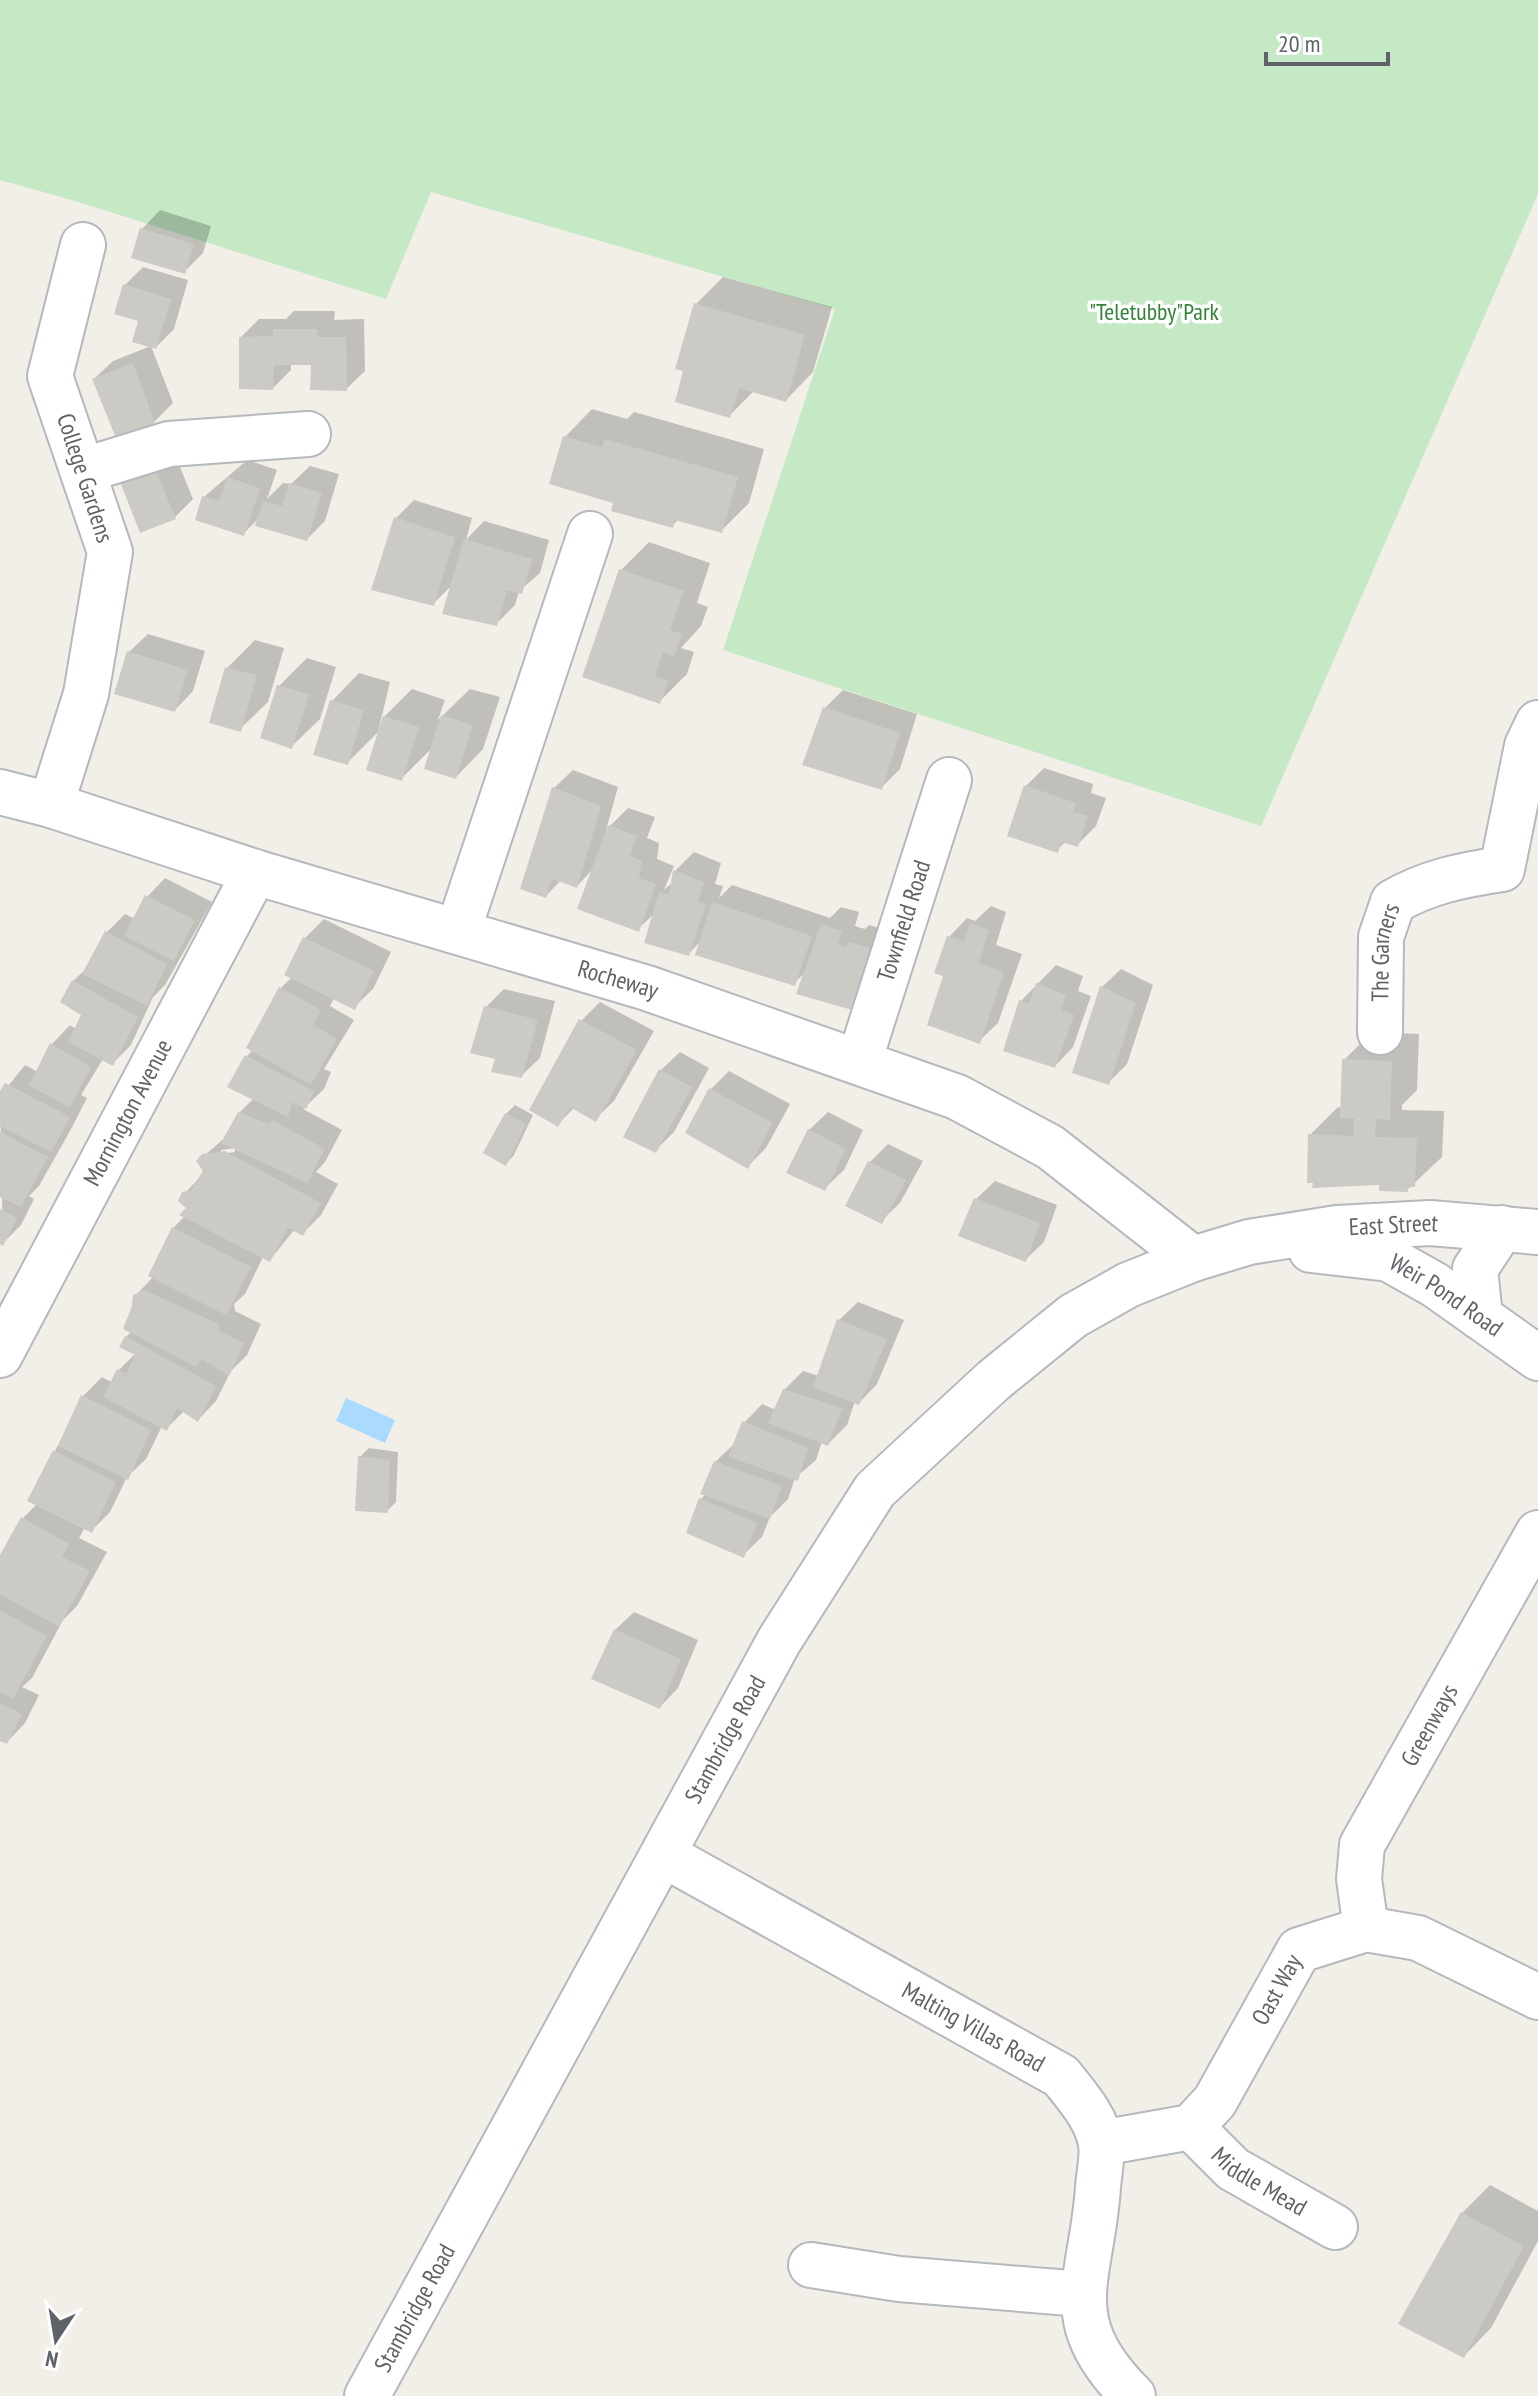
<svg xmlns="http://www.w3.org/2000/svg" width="1538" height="2396" viewBox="0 0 1538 2396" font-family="'PT Sans Narrow',sans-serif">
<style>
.green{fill:#c5e8c5}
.water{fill:#aadaff}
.shadow{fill:#0003;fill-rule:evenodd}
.building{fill:#cccac5}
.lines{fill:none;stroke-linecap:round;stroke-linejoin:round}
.minor-casing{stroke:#b5b8bc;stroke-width:48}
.minor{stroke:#fff;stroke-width:44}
.labels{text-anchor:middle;stroke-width:7;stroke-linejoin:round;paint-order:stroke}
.park-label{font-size:24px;fill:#348238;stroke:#fff}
.street-label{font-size:24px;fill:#5f6368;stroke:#fff}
</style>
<rect width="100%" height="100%" fill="#f1efe8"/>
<path class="green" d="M0,0H1538V194L1261,826L723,650L835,309L431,192L386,299L72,200L0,180Z"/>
<path class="water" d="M346,1398L395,1420L385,1443L336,1421Z"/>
<path class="shadow" d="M160,210L211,226L203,253L184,272L142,229Z
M143,267L188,280L174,329L156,347L125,285Z
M723,277L832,307L813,372L786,400L754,391L730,415L685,370L696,304Z
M294,311H335L334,320L364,319L365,371L346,389L313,363H291V370L273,388L241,337L259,319H286Z
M151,346L173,403L154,422L94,379L113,361Z
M592,409L627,419L634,412L764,449L749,503L721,531L679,519L672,526L565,437Z
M174,452L193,499L175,517L123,485L141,466Z
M247,460L277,470L267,499L283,483L291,484L310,466L339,474L325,521L307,539L260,517L244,533L204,497Z
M414,500L472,518L466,540L484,521L549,540L540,573L519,591L515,605L496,624L453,584L433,604L396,518Z
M649,542L710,563L697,603L708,607L701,626L681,648L694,652L687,674L659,702L621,570Z
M148,634L205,651L193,691L175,710L129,652Z
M255,640L284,648L268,702L240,729L227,668Z
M307,658L336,667L320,719L292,746L279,686Z
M359,673L390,682L378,732L347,763L332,701Z
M412,689L445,700L438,720L470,689L500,697L483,749L456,777L433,747L401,779L384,717Z
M843,690L917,714L900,769L882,787L825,708Z
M1044,768L1093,784L1091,793L1106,798L1096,826L1078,844L1066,841L1057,850L1026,786Z
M573,770L618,787L606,830L628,808L655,817L647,838L659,843L657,859L674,866L664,890L673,882L675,871L694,852L721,863L715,884L723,886L719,898L732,885L830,918L841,907L859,912L855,926L865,929L869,925L890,931L870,989L852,1007L806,972L794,983L702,940L688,954L656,912L638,929L594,868L577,886L561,880L546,896L554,788Z
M165,878L212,902L165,985L153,997L131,1045L112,1064L103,1059L81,1095L87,1098L70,1131L39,1186L29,1196L34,1199L21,1225L3,1243L0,1096L25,1065L38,1072L52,1044L70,1025L76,1029L84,1014L73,981L88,967L107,932L125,914L135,919L147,897Z
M991,906L1006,912L996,945L1022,954L998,1023L979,1041L945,974L949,937L967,918L975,921Z
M324,919L391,952L373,989L354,1007L334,998L330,1006L354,1020L324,1069L331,1072L324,1089L303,1109L342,1130L325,1162L316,1172L338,1184L321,1215L303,1233L295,1229L270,1260L263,1257L245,1294L234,1304L235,1311L261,1324L247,1355L231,1371L216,1401L198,1420L184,1411L167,1428L162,1426L146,1459L127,1477L110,1512L91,1531L85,1527L79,1538L107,1552L77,1606L63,1620L32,1678L22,1687L39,1695L25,1723L7,1742L0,1738V1559L22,1519L37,1504L55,1451L83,1396L102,1377L113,1383L119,1370L136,1353L126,1337L132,1331L135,1296L154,1276L173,1228L185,1216L188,1208L184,1194L206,1171L198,1161L227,1136L239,1113L254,1098L247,1056L253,1050L281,988L292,977L287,974L305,938ZM235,1148V1152L221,1154V1150Z
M1056,965L1083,976L1078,991L1091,996L1073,1047L1055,1066L1021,1001Z
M1121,969L1153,985L1127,1064L1108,1083L1102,987Z
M504,989L555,1001L540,1058L521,1076L498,1058L486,1007Z
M600,1002L654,1031L614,1101L595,1119L575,1107L558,1124L581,1021Z
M1372,1032L1419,1034L1417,1090L1402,1105V1110L1444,1111L1442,1157L1407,1190L1381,1183L1310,1135L1338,1107L1342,1108L1344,1060Z
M680,1052L709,1068L674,1132L656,1150L661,1070Z
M729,1071L790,1104L766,1148L748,1166L710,1090Z
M515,1105L533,1115L514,1155L506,1164V1114Z
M828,1112L863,1130L844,1170L825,1188L809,1130Z
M888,1144L923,1161L900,1203L881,1221L870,1162Z
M995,1181L1057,1205L1044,1242L1025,1260L976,1199Z
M858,1302L904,1320L877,1384L859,1403L855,1401L847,1425L828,1444L822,1441L816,1460L795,1478L788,1499L770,1517L762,1537L743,1555L701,1499L706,1494L715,1462L734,1444L744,1423L762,1404L776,1410L784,1390L803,1371L819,1376L839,1320Z
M369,1448L398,1452L396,1502L387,1511L360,1457Z
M634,1612L698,1640L678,1688L660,1707L615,1630Z
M1490,2185L1538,2211V2241L1491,2328L1464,2356L1462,2213Z"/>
<path class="building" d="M140,228L194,244L185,274L131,258Z
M123,284L171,299L156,349L132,342L138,321L114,314Z
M694,303L805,335L786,402L739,388L730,418L675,402L683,371L675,369Z
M273,329H317V337H346L347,391L310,390L311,365H274L273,390L239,389V337L273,336Z
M133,363L155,423L116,438L92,379Z
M563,436L602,447L605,439L738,477L722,533L675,520L673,528L611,511L613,503L549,484Z
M155,469L176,519L140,533L121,484Z
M227,477L260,488L244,536L195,520L202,496L219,501Z
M289,483L322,493L307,541L255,526L263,501L282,506Z
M394,517L455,537L434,606L371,590Z
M464,539L532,559L522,594L507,590L497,626L442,614Z
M619,569L684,591L670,630L682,634L674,656L663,652L655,676L668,680L660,704L582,677Z
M127,651L188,670L175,712L114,694Z
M225,667L257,675L241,732L209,723Z
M277,685L309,694L292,749L260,738Z
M330,700L364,710L348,765L313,755Z
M823,707L900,733L882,790L802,765Z
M441,715L473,725L456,779L424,769Z
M383,716L419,727L402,781L366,770Z
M1024,785L1076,803L1073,812L1088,816L1078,847L1061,842L1058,853L1007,836Z
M552,787L601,806L577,888L552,879L546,898L520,889Z
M608,825L637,836L630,856L642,861L639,878L656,884L639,932L577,909Z
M673,870L704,882L698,902L706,904L689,956L644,943L659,892L669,895Z
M145,895L195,920L174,961L124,936Z
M712,902L812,936L795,986L695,955Z
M970,923L989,930L979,963L1004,972L980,1044L927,1025L943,976L934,973L947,936L964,941Z
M821,924L842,931L838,945L846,947L849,942L873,949L852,1010L796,994Z
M105,931L167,964L147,1006L82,974Z
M303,937L374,971L355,1010L284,975Z
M72,980L138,1017L113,1066L68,1042L81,1015L60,1002Z
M1036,983L1066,995L1061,1010L1074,1015L1055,1068L1003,1051L1019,1000L1029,1004Z
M1100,986L1136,1003L1109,1085L1072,1073Z
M279,987L321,1010L313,1025L337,1039L311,1085L246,1048Z
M484,1006L538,1020L522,1078L491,1072L495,1059L470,1053Z
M579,1019L637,1050L596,1122L570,1107L558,1127L529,1110Z
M50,1043L91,1067L70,1108L29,1085Z
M245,1055L314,1091L306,1109L292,1102L288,1117L227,1087Z
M1342,1059L1392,1061L1390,1120L1376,1119L1375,1137L1417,1138L1415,1187H1408V1192L1379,1191V1185L1312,1188L1313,1183H1307L1308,1134L1354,1136V1118H1340Z
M659,1069L692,1087L656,1153L623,1137Z
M5,1083L70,1117L51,1152L0,1126V1091Z
M709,1088L773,1123L748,1169L685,1133Z
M238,1112L269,1124L272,1120L325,1149L307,1183L221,1143Z
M505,1113L526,1124L506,1166L483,1153Z
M808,1129L846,1149L825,1191L786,1173Z
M0,1132L48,1157L21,1207L0,1197Z
M225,1151L321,1203L303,1236L288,1228L270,1262L179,1215L186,1208L178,1201L182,1192L191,1190L203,1171L196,1161L202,1154Z
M868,1161L906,1180L882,1224L845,1206Z
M974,1198L1040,1223L1026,1262L958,1236Z
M0,1209L17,1218L3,1246L0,1244Z
M172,1227L251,1267L226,1315L148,1276Z
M144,1290L219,1324L218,1330L244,1343L229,1376L202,1359L196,1367L123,1329L132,1306L133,1295Z
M837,1319L887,1339L859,1405L813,1387Z
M125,1336L216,1386L198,1422L177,1408L167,1431L103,1397L117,1369L126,1374L135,1355L119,1347Z
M783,1389L842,1408L828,1446L768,1423Z
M81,1395L151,1430L128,1480L58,1446Z
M742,1421L808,1448L798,1481L728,1457Z
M53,1450L116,1482L92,1533L27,1501Z
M358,1456L390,1460L388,1513L355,1511Z
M714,1461L782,1486L770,1519L700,1494Z
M699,1498L757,1523L744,1558L686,1533Z
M21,1517L69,1544L62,1557L90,1571L59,1627L0,1594V1555Z
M0,1610L47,1636L13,1699L0,1692Z
M614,1629L681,1659L660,1709L591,1679Z
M0,1703L22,1714L7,1744L0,1741Z
M1461,2212L1524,2246L1464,2358L1398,2324Z"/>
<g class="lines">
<defs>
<g id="minor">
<path d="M85,470L169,444L308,434"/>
<path id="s1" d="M0,792L51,805L255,872L647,988L957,1097L1050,1147L1193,1259"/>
<path d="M51,805L86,694L110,552L50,376L83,245"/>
<path d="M458,931L590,534"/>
<path id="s2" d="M1380,1032L1381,937L1393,902C1427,882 1462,875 1502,869L1527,746L1538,723"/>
<path id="s3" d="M859,1062L949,780"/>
<path id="s4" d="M1311,1250L1389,1259L1435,1285L1538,1358"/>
<path d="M1480,1317L1475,1269L1502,1228"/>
<path id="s5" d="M0,1355L255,872"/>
<path id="s6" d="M664,1855L1061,2076C1076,2095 1097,2118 1101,2144C1103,2157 1099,2173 1098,2187C1092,2280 1055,2319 1133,2396"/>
<path id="s7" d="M1366,1929L1359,1879L1362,1845L1538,1533"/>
<path id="s8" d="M1191,2127L1233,2169L1335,2227"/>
<path id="s9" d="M1101,2143L1191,2127L1215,2101L1299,1950L1366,1929L1418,1938L1538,1997"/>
<path d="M811,2265L899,2279L1082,2294"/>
<path id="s10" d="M367,2396L779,1641L875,1490L994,1380L1073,1316L1128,1285L1193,1259L1249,1242L1337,1228L1430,1223L1538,1232"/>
</g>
</defs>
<use href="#minor" class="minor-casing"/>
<use href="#minor" class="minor"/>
</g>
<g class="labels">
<g class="park-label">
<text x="1154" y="320">"Teletubby"Park</text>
</g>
<g class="street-label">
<text transform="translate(85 478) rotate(72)" y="8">College Gardens</text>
<text dy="8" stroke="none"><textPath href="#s3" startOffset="148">Townfield Road</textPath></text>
<text dy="8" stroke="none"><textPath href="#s2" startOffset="80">The Garners</textPath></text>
<text dy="8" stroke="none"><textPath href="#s1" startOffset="646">Rocheway</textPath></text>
<text dy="8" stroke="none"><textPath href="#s5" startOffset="274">Mornington Avenue</textPath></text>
<text dy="8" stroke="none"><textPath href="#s10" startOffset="1640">East Street</textPath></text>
<text dy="8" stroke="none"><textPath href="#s4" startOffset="146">Weir Pond Road</textPath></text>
<text dy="8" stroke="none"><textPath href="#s7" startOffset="222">Greenways</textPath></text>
<text dy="8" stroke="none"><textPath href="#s10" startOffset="748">Stambridge Road</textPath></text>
<text dy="8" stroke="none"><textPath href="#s9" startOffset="254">Oast Way</textPath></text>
<text dy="8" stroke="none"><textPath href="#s6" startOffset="354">Malting Villas Road</textPath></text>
<text dy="8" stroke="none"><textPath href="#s8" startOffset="88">Middle Mead</textPath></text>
<text dy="8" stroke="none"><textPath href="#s10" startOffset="100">Stambridge Road</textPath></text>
</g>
</g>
<g transform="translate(56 2340) rotate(192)" stroke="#ffffff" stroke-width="6" paint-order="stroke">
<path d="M0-6L14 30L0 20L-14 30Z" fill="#5f6368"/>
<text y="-12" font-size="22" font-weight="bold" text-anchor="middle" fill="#5f6368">N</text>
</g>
<path d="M1266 52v12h122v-12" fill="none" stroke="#5f6368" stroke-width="4"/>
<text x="1278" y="52" font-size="24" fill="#5f6368" stroke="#ffffff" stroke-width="6" paint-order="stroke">20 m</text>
</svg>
